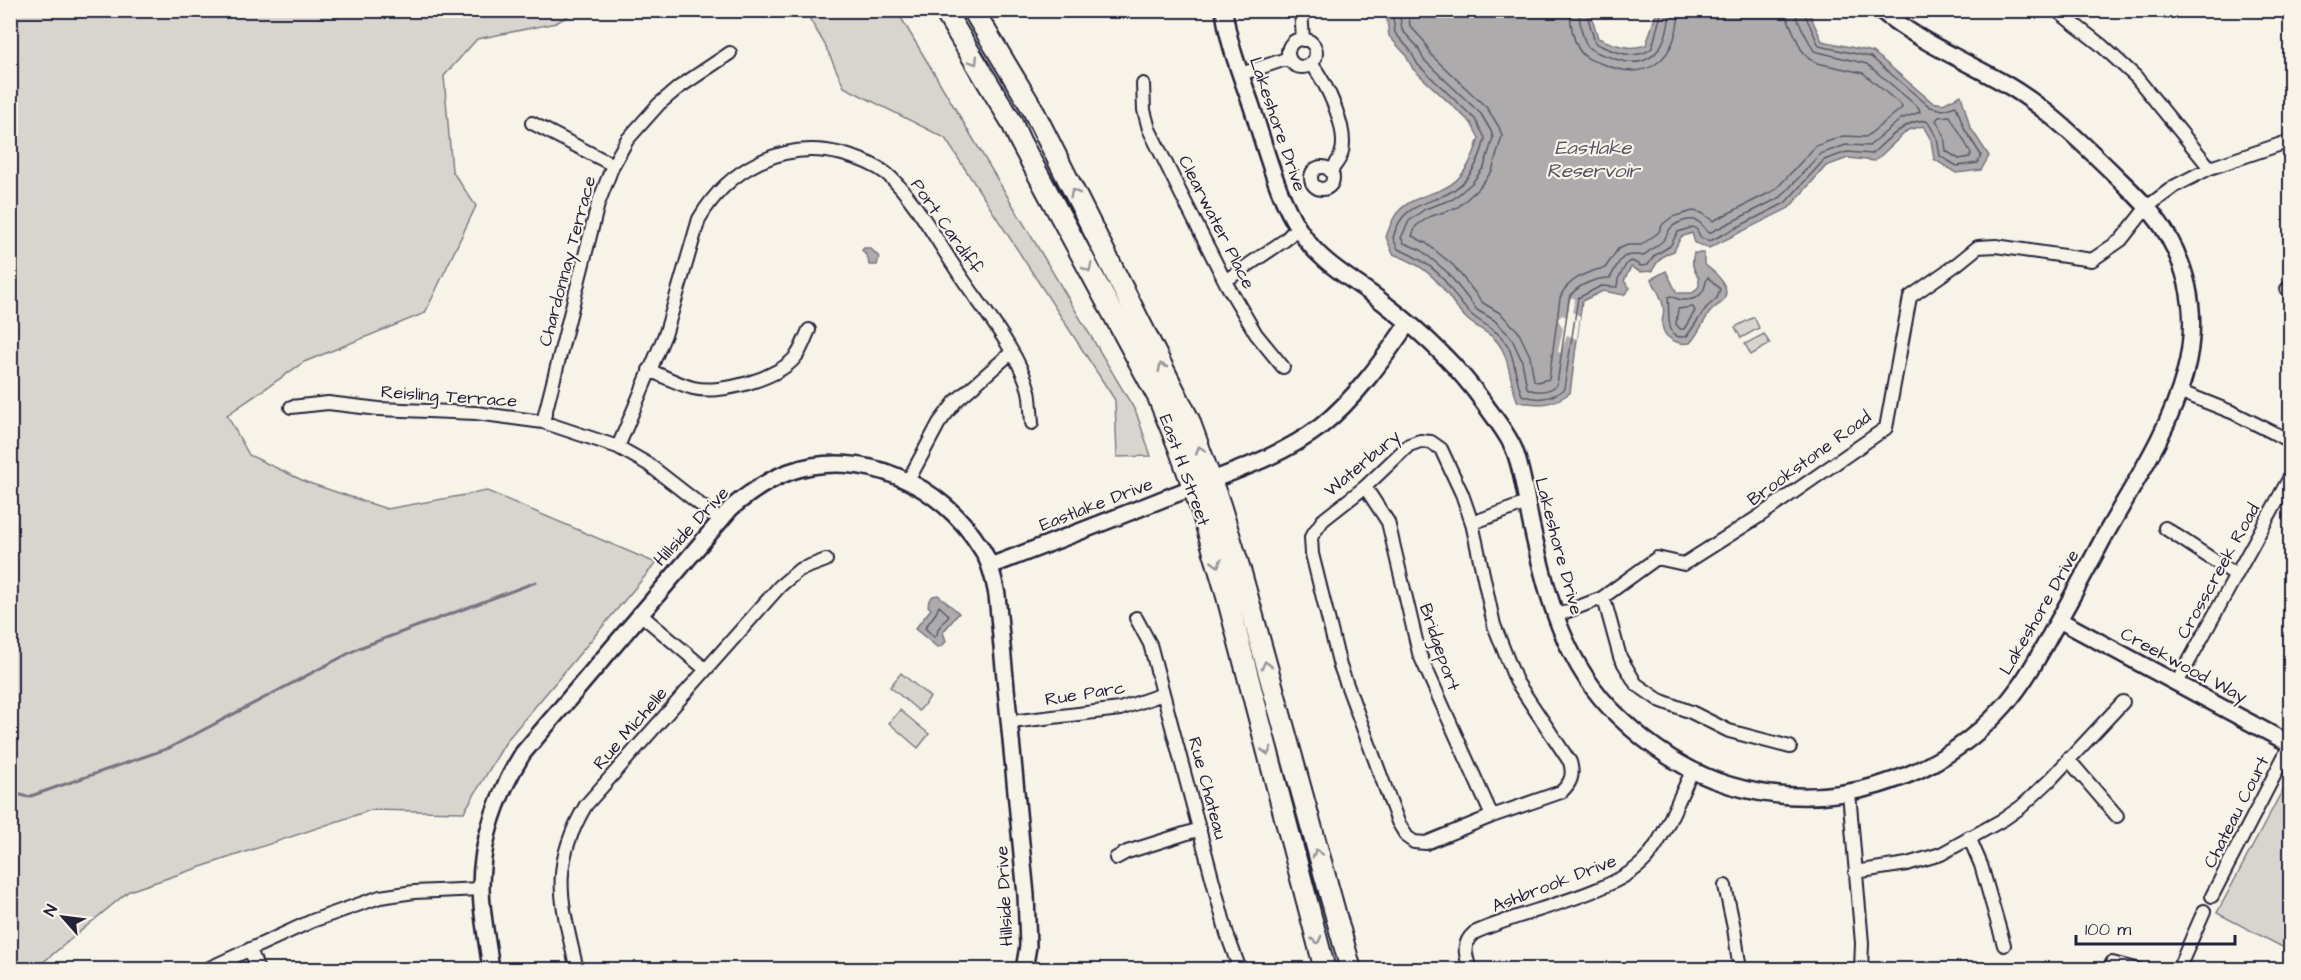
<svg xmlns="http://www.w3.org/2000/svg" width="2301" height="980" viewBox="0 0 2301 980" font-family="'Architects Daughter',sans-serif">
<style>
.green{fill:#d8d5cf;stroke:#7d7c85;stroke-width:1.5}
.water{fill:#aeabad;stroke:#76747f;stroke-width:1.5}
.pier{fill:#f7f3e8}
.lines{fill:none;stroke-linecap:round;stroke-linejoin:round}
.shore{stroke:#5a5969;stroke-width:1.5}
.stream{stroke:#76747f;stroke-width:3}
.minor-casing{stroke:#22223b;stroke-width:16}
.tertiary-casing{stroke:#22223b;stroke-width:20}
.primary-casing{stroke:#22223b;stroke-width:24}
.minor{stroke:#f7f3e8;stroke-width:12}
.tertiary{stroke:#f7f3e8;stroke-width:15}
.primary{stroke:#f7f3e8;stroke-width:20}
.oneway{stroke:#97959a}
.labels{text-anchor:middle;stroke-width:4.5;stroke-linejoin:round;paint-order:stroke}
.street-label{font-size:18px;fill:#22223b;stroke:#f7f3e8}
.water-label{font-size:20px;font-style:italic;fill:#535263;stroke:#f7f3e8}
</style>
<rect width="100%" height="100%" fill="#f7f3e8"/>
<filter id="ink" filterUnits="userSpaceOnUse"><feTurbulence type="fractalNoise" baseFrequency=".0167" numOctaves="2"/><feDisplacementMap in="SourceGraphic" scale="12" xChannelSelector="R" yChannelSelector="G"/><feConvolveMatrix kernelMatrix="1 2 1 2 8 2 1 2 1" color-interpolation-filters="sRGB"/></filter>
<g filter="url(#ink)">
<path class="green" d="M10,11H577L556,23L477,39L444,76L452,171L476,206L425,313L304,362L227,415L249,455L306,482L387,509L487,491L656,563L507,740L464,812L371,810L129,891L41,964L40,970L10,969Z
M805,11H897L1136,412L1151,456L1117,457L1115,400L945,138L844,87L824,43Z
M1754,317L1759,328L1741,338L1735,327Z
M1764,334L1770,344L1751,355L1745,344Z
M901,673L930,697L919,711L890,687Z
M900,710L929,734L918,748L889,723Z
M2290,776V951L2217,913Z"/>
<path class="water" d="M1386,11H1590L1598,38C1615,45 1628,51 1646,45L1657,11H1808L1822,41L1873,52L1932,102L1943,104L1961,95L1970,127L1989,156L1981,170L1956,173L1934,159L1931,140L1923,126L1908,130L1875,161L1848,158L1826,166L1789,208L1709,248L1695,243L1692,233L1681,237L1674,251C1662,255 1658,260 1652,271L1640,272L1631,267L1624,281L1630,288L1624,295L1603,291L1582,301L1570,393C1551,406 1541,405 1518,402C1510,385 1511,366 1502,349C1495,334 1479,330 1468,320C1456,309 1449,295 1439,284C1427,269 1410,260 1393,254L1386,237C1389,229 1392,218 1398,212C1409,199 1428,195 1443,189C1465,179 1473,158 1479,138L1471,123L1413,69L1405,54L1389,36Z
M864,248H870L879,257L877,265H869L868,258L862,250Z
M1694,253H1704V264C1715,272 1734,288 1722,302C1719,306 1714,306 1711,311C1703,321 1699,333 1690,343C1678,345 1663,339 1662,324C1662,318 1665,312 1663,305C1661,296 1656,287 1651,279L1666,271L1677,293H1693L1699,286V278C1693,269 1691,264 1694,253Z
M938,595L959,613L943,632L946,641L942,646L937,647L915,629L931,609L928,606L929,600L933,596Z"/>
<path class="pier" d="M1571,297L1575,299L1572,312L1580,316L1577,339L1567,335L1561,353L1558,352L1563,329L1558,319L1562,315L1567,317Z"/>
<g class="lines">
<path class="shore" d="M1392,10L1395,33L1410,50L1418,65L1475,119L1485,138C1480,161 1469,183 1447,194C1421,206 1401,206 1393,238L1398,249C1415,256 1432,265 1444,280C1453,292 1461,306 1473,316C1485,326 1500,331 1508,346C1516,362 1515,379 1522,395C1536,401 1552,399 1564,389L1578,298L1601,286L1617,287L1618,279L1627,263L1632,261L1641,266L1648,265L1654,256L1670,246L1678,232L1693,227L1697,230L1701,238L1710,241L1785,203L1824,160L1847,152L1872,154C1883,143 1912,114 1928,122L1937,138L1940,156L1957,166L1978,163L1981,155L1965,130L1956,106L1943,110L1930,107L1871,57L1819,46L1803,10
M1399,10L1402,30L1417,46L1424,60L1481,114L1491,131L1493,138L1484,167L1472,183L1453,199L1425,209L1409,221L1401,238L1404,243L1421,250L1447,272L1477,310L1494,320L1511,337L1522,361L1527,388C1536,393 1549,392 1557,385L1569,299C1575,285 1596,278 1610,278C1621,259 1620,252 1644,256C1650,248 1661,245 1665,238C1667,235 1668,232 1670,229C1676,222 1692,216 1700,223C1704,226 1705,230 1709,233L1781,197L1820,154L1846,145L1869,146L1901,119L1920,112L1919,108L1867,64L1814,51L1797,19L1796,10
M1408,10L1410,26L1424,41L1431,55L1487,108L1499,127L1502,136L1492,171L1478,189L1458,207L1429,217L1416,226L1412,236L1426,243L1453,265L1483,303L1500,313L1518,331L1530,356L1534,380L1537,382L1549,379L1560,298C1566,280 1588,271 1605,268L1618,249L1628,245H1641L1658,233L1663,224L1672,217L1693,211L1702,213L1713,221L1775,190L1816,146L1843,136L1866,137L1902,108L1901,105L1863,73L1817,63L1809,59L1801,49L1788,20L1787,10
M1570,10C1570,22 1573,41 1580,51C1585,59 1595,61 1603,64C1650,84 1677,58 1679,10
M1579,10C1579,20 1582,39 1588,47C1593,52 1603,55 1610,57C1650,74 1668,48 1670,10
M1586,10L1595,43C1611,51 1636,62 1652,48L1662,10
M1950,116L1971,153L1970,157L1959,159L1946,151L1944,135L1936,120L1939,117Z
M1708,277L1720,289L1717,298L1706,308L1687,336C1664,343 1670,311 1668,297L1671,296C1681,302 1696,302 1703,291C1706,286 1705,281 1708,277Z
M1693,307L1695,311L1684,329H1680L1676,324L1678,309Z
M939,606L949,615L938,629L937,635L934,637L925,628L936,613Z"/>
<path class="stream" d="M10,792L28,797L169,748L359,648L536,582"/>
<defs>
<path id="minor" d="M1301,10L1303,40
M2056,10L2101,45L2136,77L2210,168
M1288 53a14 14 0 1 1 28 0a14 14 0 1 1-28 0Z
M1311,63C1326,83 1350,130 1341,155C1339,161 1334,166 1331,171
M1241,74L1289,58
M1143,84L1144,110L1149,129L1178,188L1227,285L1256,334L1283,367
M532,123L613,165
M1311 178a11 11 0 1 1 22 0a11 11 0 1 1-22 0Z
M1225,281L1285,240L1298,227
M2287,289L2290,292
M649,370C663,376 678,384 693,388C720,395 781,378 797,355C802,348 805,338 809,330
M2181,392L2234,413L2290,441
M291,407L328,403L379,409L476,413L543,422L618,447L648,464L720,520
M543,422L598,204L613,165L627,140L659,104L678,88L730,53
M1420,441L1431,442L1441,449L1462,494L1472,523L1494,625L1516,681L1570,762C1574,775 1571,783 1561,792L1492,816L1426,843L1414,842L1407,837L1398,822L1340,666L1312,554L1311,537L1323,520L1365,487L1409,445Z
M618,447L666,332L699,219C728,169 783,139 842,154C857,158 874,164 887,174C914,197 941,248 962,278C983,309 1020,354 1029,391C1031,401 1031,413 1032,423
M908,481L939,423L956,401L1012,352
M1365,487L1388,522L1419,653L1492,816
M1472,523L1527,503
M2165,528L2236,575
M1602,598L1606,606L1620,657L1636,684L1659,700L1691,712L1729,731L1790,747
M639,613L705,669
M1555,616L1602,598L1657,558L1684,564L1758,517L1886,428L1910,297L1957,264L1978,247L1996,246L2092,260L2121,240L2147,207L2175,186L2210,168L2290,141
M1136,618L1150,644L1227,934L1240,970
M2177,683L2290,477
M1011,722L1120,709L1163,694
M2068,759L2117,816
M1849,793L1862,943L1861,970
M1969,837L1981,865L2004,945
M1116,858L1127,852L1200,829
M1855,872L1907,864L1941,854L2004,819L2021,807L2049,781L2123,702
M1725,886L1734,928L1740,970
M2212,896L2290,745
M250,949L258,970
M2112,963L2139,970
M205,970L312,921L380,897L414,892L481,889
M577,970C562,903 548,869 586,805L780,586L799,570L826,560
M1470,970C1466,955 1461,944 1474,933C1520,911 1614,895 1646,859C1667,834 1678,798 1693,770
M2178,970L2204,911"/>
<path id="tertiary" d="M1224,10C1228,43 1240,73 1251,104C1268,155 1282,223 1324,259C1343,276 1365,288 1385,304C1423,333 1457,365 1484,403C1494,417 1507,433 1514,449C1523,472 1526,499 1531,523C1546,593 1564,666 1619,717C1649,746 1688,773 1729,785C1828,815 1937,782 2005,705C2024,683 2038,658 2052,632C2070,601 2087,569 2104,537C2157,442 2230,346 2168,236C2153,210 2131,191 2111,171C2077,138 2043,105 2002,82C1961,59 1917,40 1880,10
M990,566C1054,542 1117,517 1181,492C1228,473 1279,458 1320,427C1355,399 1383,360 1408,323
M2059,620L2290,744
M491,970C488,943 481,914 481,887C481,840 498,793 523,753L731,508C749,493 767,480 789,472C862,447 942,484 981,548C990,561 994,579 997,595L1026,895L1028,946L1024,970"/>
<path id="primary" d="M944,10L1011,121L1020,141L1158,397L1179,448L1202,512L1225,589L1325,970
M973,10L1032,108L1189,420L1220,505L1241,573L1351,970"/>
</defs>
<use href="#minor" class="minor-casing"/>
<use href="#tertiary" class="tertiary-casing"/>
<use href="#primary" class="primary-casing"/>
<use href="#minor" class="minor"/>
<use href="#tertiary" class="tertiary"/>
<use href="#primary" class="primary"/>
</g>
<defs><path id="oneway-chevron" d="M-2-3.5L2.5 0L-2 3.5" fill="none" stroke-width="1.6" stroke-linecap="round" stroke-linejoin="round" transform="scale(1.5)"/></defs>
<g class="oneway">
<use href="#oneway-chevron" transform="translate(974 61) rotate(59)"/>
<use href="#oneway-chevron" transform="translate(1074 193) rotate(-117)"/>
<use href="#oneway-chevron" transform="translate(1088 268) rotate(62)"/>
<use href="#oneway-chevron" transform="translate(1162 367) rotate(-117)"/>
<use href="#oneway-chevron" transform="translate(1200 450) rotate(-110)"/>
<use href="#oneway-chevron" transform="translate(1217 563) rotate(74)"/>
<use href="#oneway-chevron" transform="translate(1266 665) rotate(-105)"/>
<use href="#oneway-chevron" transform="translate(1267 751) rotate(75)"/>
<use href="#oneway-chevron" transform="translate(1317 853) rotate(-106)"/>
<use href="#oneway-chevron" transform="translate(1317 940) rotate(75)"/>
</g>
</g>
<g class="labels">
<g class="street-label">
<text transform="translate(1278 124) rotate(71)" y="6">Lakeshore Drive</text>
<text transform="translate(1217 222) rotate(63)" y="6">Clearwater Place</text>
<text transform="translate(947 226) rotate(55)" y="6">Port Cardiff</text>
<text transform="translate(567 261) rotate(-75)" y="6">Chardonnay Terrace</text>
<text transform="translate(449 396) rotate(4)" y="6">Reisling Terrace</text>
<text transform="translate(1809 458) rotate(-36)" y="6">Brookstone Road</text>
<text transform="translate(1362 463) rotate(-40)" y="6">Waterbury</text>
<text transform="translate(1185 470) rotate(70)" y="6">East H Street</text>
<text transform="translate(1096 504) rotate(-21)" y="6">Eastlake Drive</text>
<text transform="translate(691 526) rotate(-47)" y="6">Hillside Drive</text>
<text transform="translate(1559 546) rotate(75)" y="6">Lakeshore Drive</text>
<text transform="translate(2218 571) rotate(-61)" y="6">Crosscreek Road</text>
<text transform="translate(2039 612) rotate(-60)" y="6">Lakeshore Drive</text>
<text transform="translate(1440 647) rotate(71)" y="6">Bridgeport</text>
<text transform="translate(2184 665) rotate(28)" y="6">Creekwood Way</text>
<text transform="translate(1085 693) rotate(-9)" y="6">Rue Parc</text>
<text transform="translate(630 728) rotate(-49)" y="6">Rue Michelle</text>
<text transform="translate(1208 788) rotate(75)" y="6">Rue Chateau</text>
<text transform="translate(2236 812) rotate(-63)" y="6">Chateau Court</text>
<text transform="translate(1554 883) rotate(-21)" y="6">Ashbrook Drive</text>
<text transform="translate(1004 896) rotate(-93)" y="6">Hillside Drive</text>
</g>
<g class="water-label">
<text x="1593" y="154">Eastlake<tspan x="1593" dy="23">Reservoir</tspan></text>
</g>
</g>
<rect width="2301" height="980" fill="none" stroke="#f7f3e8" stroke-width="36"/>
<rect x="18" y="18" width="2265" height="944" fill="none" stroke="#22223b" stroke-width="2" filter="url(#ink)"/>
<g transform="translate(63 917) rotate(298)" stroke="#f7f3e8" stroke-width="4.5" paint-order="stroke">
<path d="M0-4.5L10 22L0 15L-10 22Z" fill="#22223b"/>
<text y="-9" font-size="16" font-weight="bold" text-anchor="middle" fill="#22223b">N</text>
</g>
<path d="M2076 935v9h159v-9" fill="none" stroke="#22223b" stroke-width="3"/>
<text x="2085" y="935" font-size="18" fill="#22223b" stroke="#f7f3e8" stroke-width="4.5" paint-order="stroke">100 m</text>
</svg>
